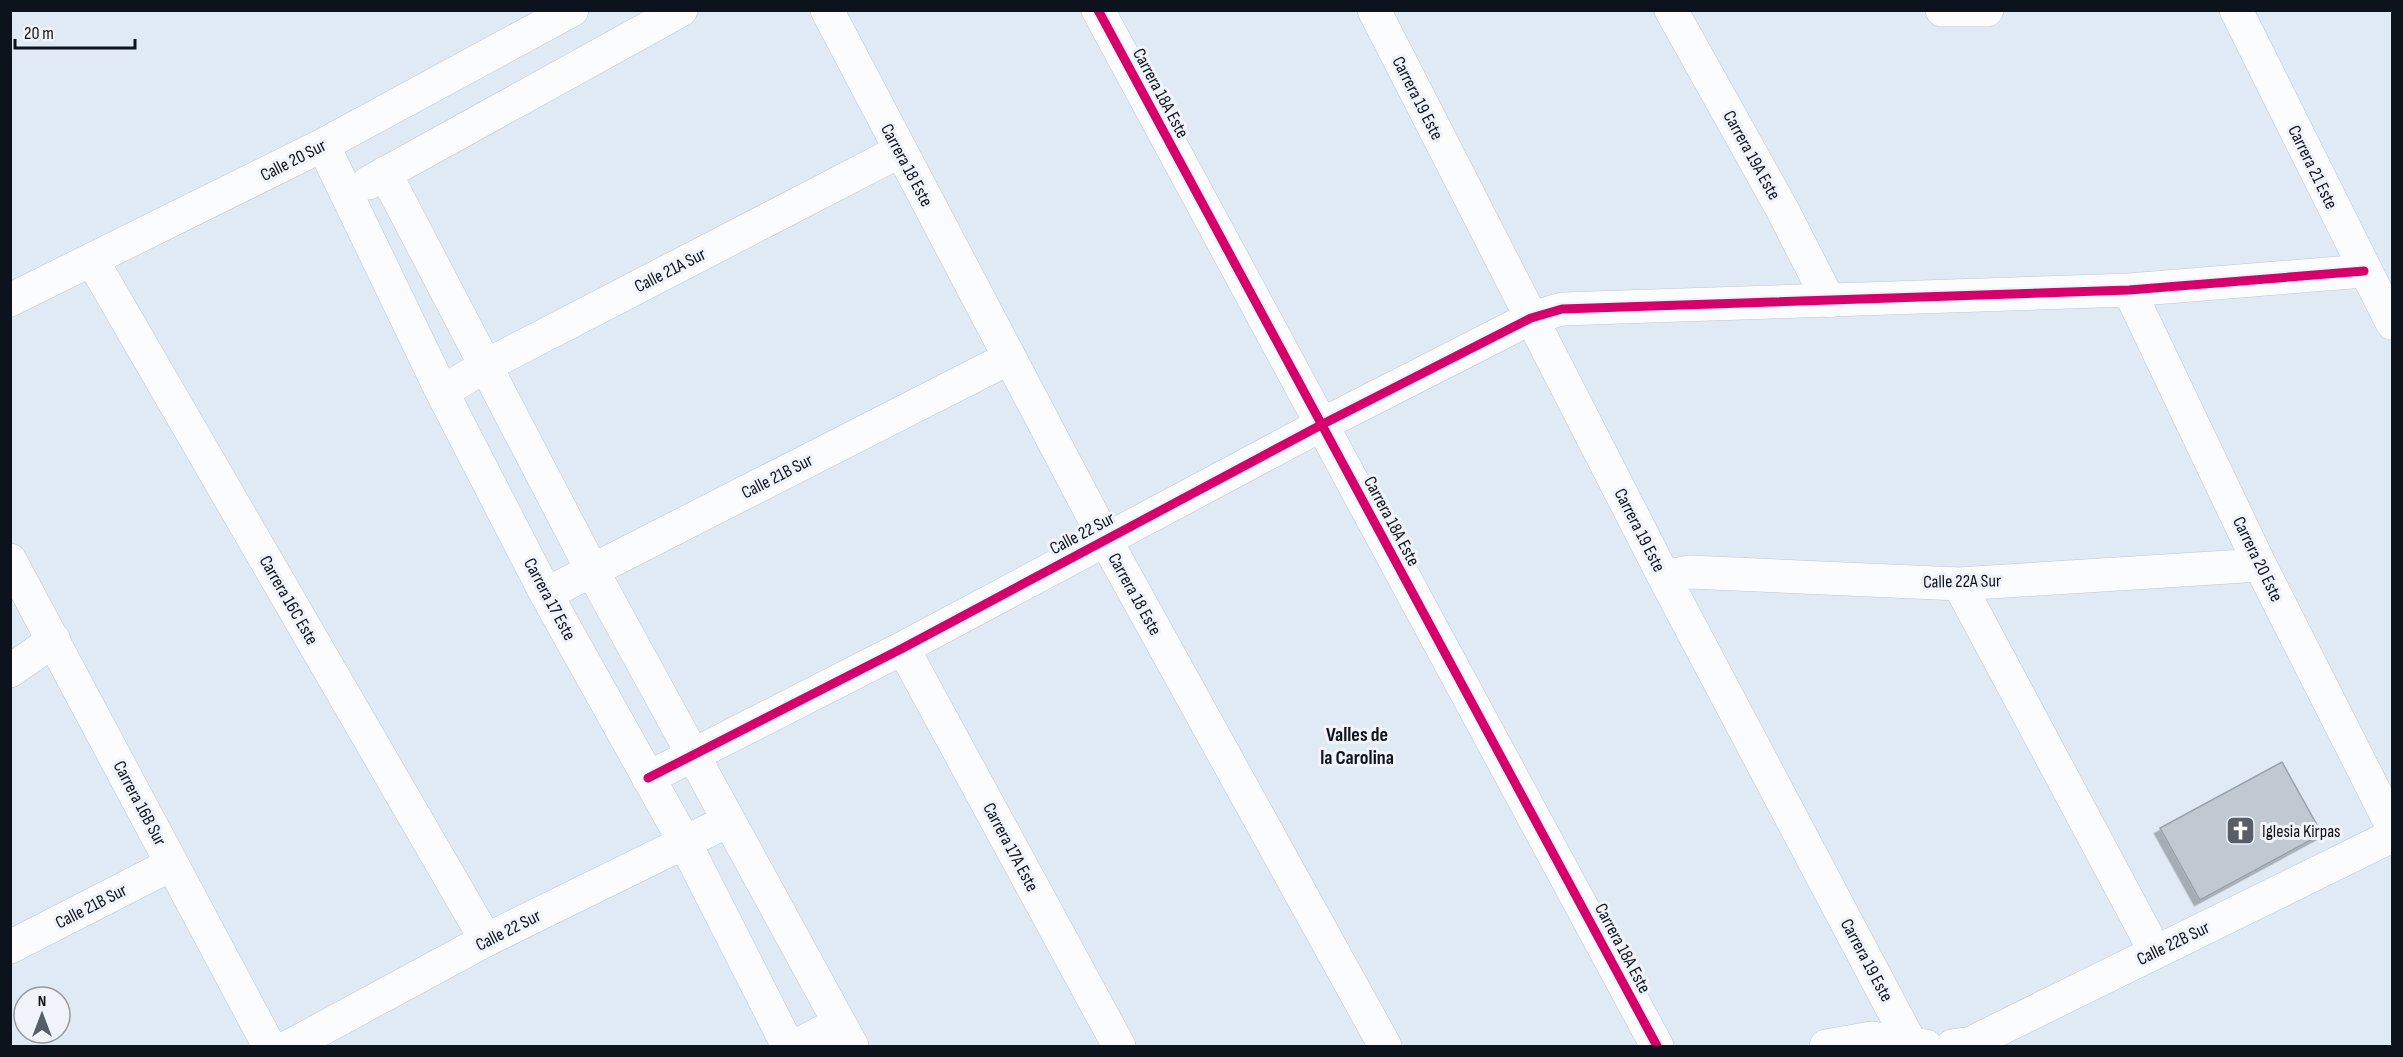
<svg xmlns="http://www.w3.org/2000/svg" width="2403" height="1057" viewBox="0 0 2403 1057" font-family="'Sofia Sans Condensed',sans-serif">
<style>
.building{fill:#c0c8d1;stroke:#99a1aa;stroke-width:1.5;filter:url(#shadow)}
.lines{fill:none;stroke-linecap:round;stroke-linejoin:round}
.minor-casing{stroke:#c0c7d0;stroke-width:34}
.minor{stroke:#fafcfe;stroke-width:33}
.cycleway-casing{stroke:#f0f4fa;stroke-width:13}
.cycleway{stroke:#d6006c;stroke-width:9}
.labels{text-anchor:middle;stroke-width:6;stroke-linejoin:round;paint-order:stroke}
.street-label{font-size:18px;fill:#0d131c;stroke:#f0f4fa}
.poi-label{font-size:18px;fill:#0d131c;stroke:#f0f4fa;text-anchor:start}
.neighbourhood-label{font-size:20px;font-weight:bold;fill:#0d131c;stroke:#f0f4fa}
</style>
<defs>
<filter id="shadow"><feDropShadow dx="-5.5" dy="5.5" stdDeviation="0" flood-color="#0004"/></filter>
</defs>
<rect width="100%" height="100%" fill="#e0eaf5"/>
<path class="building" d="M2282,762L2322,834L2200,900L2160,828Z"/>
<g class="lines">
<defs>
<path id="minor" d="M827,10L1105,539L1385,1046
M1098,10L1657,1046
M1374,10L1664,577L1912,1046
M1671,10L1782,209L1829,301
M1942,10H1987
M2236,10L2392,323
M323,145L442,392L546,594L685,843L788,1046
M385,173L592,570L852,1046
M368,183L681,10
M92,260L486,940
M2129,290L2260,565L2392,826
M10,300L323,145L572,10
M442,392L487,365L900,151
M10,560L269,1046
M1664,577L1690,572L1959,584L2260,565
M1959,584L2155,951
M546,594L1009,358
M903,648L1119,1046
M10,671L54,640
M648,778L903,648L1321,425L1531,318L1562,309L2129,290L2364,271
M10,947L172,864
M290,1046L486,940L728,821
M796,1046L839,1023
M1826,1046L1872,1038L1926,1046
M1952,1046L1971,1043L2392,836"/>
</defs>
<use href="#minor" class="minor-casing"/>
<use href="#minor" class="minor"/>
<defs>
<path id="cycleway" d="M1098,10L1657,1046
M648,778L903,648L1321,425L1531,318L1562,309L2129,290L2364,271"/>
</defs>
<use href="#cycleway" class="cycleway-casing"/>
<use href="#cycleway" class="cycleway"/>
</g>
<defs>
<symbol id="church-square" viewBox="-11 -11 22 22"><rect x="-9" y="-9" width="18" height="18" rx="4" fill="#575e68" stroke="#f0f4fa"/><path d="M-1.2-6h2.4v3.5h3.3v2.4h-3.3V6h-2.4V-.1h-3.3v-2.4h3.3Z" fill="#fff"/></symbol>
</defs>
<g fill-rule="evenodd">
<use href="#church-square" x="2224" y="814" width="33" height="33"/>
</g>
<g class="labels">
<g class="street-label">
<text transform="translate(1161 93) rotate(62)" y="6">Carrera 18A Este</text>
<text transform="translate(1418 98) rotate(63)" y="6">Carrera 19 Este</text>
<text transform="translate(1752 155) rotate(61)" y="6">Carrera 19A Este</text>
<text transform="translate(293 160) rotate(-27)" y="6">Calle 20 Sur</text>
<text transform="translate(907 165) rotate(62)" y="6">Carrera 18 Este</text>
<text transform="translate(2313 167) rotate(64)" y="6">Carrera 21 Este</text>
<text transform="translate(670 270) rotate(-27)" y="6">Calle 21A Sur</text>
<text transform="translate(777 476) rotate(-27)" y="6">Calle 21B Sur</text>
<text transform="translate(1392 521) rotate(62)" y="6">Carrera 18A Este</text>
<text transform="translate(1640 530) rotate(63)" y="6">Carrera 19 Este</text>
<text transform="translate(1082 533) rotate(-28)" y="6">Calle 22 Sur</text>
<text transform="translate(2258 559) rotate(64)" y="6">Carrera 20 Este</text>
<text transform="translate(1962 581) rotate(-1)" y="6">Calle 22A Sur</text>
<text transform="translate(1135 594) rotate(61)" y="6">Carrera 18 Este</text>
<text transform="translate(550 599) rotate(62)" y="6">Carrera 17 Este</text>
<text transform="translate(289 600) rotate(60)" y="6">Carrera 16C Este</text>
<text transform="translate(140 803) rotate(62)" y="6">Carrera 16B Sur</text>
<text transform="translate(1011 847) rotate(62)" y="6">Carrera 17A Este</text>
<text transform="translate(91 906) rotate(-27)" y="6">Calle 21B Sur</text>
<text transform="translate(508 930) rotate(-27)" y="6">Calle 22 Sur</text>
<text transform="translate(2173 943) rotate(-26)" y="6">Calle 22B Sur</text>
<text transform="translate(1623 948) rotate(62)" y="6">Carrera 18A Este</text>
<text transform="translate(1867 960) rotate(62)" y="6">Carrera 19 Este</text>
</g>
<g class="poi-label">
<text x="2262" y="837">Iglesia Kirpas</text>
</g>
<g class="neighbourhood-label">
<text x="1357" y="741">Valles de<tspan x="1357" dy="23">la Carolina</tspan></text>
</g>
</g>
<rect width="2403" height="1057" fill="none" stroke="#0d131c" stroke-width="24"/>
<g transform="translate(42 1015)"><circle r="28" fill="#f0f4fa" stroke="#959aa1" stroke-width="1.5"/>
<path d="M0-4.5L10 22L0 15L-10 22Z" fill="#575e68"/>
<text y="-9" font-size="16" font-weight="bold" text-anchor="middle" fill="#0d131c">N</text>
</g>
<path d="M15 39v9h120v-9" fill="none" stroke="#0d131c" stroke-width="3"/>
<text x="24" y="39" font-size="18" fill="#0d131c" stroke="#f0f4fa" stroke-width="4.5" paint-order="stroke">20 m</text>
</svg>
